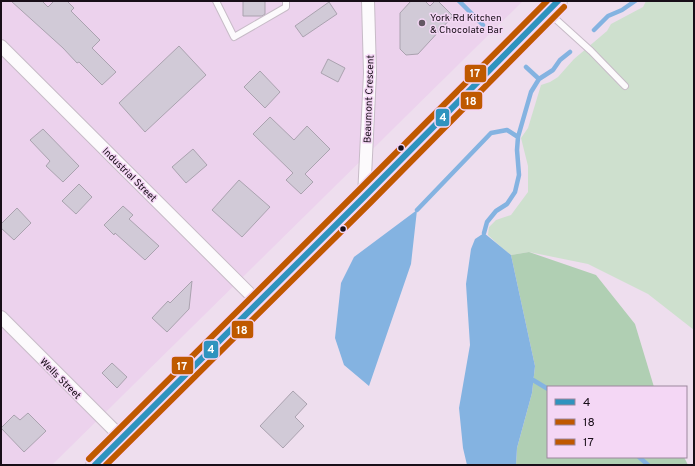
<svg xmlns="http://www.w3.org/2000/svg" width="695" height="466" viewBox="0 0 695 466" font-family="Overpass,sans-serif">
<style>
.built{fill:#ecd2ed}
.green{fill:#cee0ce}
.forest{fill:#b0cfb3}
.water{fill:#84b3e1}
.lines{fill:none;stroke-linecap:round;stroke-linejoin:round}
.stream{stroke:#84b3e1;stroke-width:4.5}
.building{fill:#d1cad7;stroke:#aaa2af}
.service-casing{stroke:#c7bbc7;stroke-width:8}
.minor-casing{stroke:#c7bbc7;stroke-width:14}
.primary-casing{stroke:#c6bec6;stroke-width:20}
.service{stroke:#fcfafc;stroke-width:6}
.minor{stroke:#fcfafc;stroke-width:12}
.primary{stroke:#f4ecf0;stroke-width:18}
.bus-1-casing{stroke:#f4d7f5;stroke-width:9}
.bus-2-casing{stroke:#f4d7f5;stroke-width:9}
.bus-3-casing{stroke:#f4d7f5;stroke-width:9}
.bus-1{stroke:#2f93be;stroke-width:6}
.bus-2{stroke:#bf5900;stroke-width:6}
.bus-3{stroke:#bf5900;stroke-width:6}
.poi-dot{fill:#635763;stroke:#f4d7f5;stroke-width:1.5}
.bus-dot{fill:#180e18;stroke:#f4d7f5;stroke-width:1.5}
.labels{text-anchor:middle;stroke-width:3;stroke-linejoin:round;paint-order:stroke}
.poi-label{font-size:10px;fill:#180e18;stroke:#f4d7f5;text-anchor:start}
.street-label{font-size:10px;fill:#180e18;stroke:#f4d7f5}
.line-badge{stroke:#f4d7f5;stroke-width:1.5}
.badge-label{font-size:11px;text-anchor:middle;font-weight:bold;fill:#fff}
</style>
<rect width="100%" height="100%" fill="#eedeee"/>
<path class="built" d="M1,1H523L52,465H1Z"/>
<path class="green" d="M646,1H694V330L648,294L588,264L529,252L511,255L501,247L488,235L489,227L496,220L511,215L528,192V166L521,138L528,128L541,85L550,82L558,77L574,59L607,31L611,24L643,7Z"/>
<path class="forest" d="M529,252L596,275L635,324L654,387H548V457H684L688,465H516L517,448L532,393L535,366L511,255Z"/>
<path class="water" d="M417,210L411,264L369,386L344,365L335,338L341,283L354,257Z
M484,233L511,255L535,366L532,393L517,448L516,465H467L463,448L459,408L470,345L466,284L471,249L475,239Z"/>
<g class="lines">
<path class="stream" d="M459,1L483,25
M594,30L608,16L622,10L635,1
M526,67L539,79
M417,210L491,133L507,130L518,137
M484,233L487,222L496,211L507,204L515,192L519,175L517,150L518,137L531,92L539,79L553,70L560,60L570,52
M533,380L548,389
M639,457L648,465"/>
</g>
<path class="building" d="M11,1H42L48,7L54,1H67L74,8L71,11L100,40L92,48L116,72L102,85L79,62L77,63L63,48Z
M243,1H265V14L262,16H243Z
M411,1H425L430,6L435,1H438L453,16L418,54L406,55L400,49V13Z
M329,2L337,14L303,37L295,26Z
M179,46L206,75L145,132L119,103Z
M328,59L345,68L338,82L321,73Z
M260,71L280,92L265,108L244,87Z
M270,117L294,140L307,126L330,149L305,174L313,182L301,194L286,180L293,173L253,134Z
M43,129L79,166L63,182L46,166L50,161L30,140Z
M193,149L207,165L186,183L172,167Z
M239,180L270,207L242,237L212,210Z
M79,184L92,197L76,214L62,201Z
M123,206L133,215L129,219L159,246L145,260L115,233L114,235L104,225Z
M17,208L31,223L14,240L1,228V224Z
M192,281L189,309L167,332L152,318L168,301L170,303Z
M112,363L127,377L117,388L102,373Z
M293,391L307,404L295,417L304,426L283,448L260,426Z
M28,413L46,431L24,452L1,428L14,415L20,420Z"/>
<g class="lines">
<defs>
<path id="service" d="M216,1L234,37L286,7V1
M549,13L591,51L625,86"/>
<path id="minor" d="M1,46L258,302
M364,197L370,73L368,1
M1,317L122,438"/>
<path id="primary" d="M95,465L364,197L558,1"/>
</defs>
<use href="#service" class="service-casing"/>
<use href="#minor" class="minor-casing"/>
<use href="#primary" class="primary-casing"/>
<use href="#service" class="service"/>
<use href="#minor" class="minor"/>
<use href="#primary" class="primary"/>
<defs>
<path id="bus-1" d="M95,465L364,197L558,1"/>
<path id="bus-2" d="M106,465L370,203L564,7"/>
<path id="bus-3" d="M89,459L358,191L547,1"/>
</defs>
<use href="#bus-1" class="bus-1-casing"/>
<use href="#bus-2" class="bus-2-casing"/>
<use href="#bus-3" class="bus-3-casing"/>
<use href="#bus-1" class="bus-1"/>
<use href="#bus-2" class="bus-2"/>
<use href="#bus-3" class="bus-3"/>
</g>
<circle class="poi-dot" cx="422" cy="23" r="4"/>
<g class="bus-dot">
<circle cx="401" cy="148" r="3.5"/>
<circle cx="343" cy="229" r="3.5"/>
</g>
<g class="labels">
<g class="poi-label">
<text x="430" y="21">York Rd Kitchen<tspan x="430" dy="12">&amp; Chocolate Bar</tspan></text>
</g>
<g class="street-label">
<text transform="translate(368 99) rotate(-88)" y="4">Beaumont Crescent</text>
<text transform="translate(130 174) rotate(45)" y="4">Industrial Street</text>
<text transform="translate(61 378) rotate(45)" y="4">Wells Street</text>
</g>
</g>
<g class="line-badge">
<rect x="464" y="64" width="23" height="19" rx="4" fill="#bf5900"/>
<rect x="460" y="91" width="23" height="19" rx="4" fill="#bf5900"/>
<rect x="435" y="108" width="15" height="19" rx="4" fill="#2f93be"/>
<rect x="231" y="320" width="23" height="19" rx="4" fill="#bf5900"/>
<rect x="203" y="340" width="16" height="19" rx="4" fill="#2f93be"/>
<rect x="171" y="356" width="23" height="19" rx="4" fill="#bf5900"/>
</g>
<g class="badge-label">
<text x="475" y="77">17</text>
<text x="471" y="105">18</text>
<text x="443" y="121">4</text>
<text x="242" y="334">18</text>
<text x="211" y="353">4</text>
<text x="182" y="370">17</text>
</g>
<rect width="695" height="466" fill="none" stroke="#180e18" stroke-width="4"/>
<rect x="547" y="386" width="140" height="72" fill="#f4d7f5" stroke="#9c879d"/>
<rect x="555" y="399" width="20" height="6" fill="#2f93be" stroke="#9c879d"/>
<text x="583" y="406" font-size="12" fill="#180e18">4</text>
<rect x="555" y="419" width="20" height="6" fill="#bf5900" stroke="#9c879d"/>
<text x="583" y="426" font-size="12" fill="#180e18">18</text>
<rect x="555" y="439" width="20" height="6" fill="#bf5900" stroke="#9c879d"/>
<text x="583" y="446" font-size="12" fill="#180e18">17</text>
</svg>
